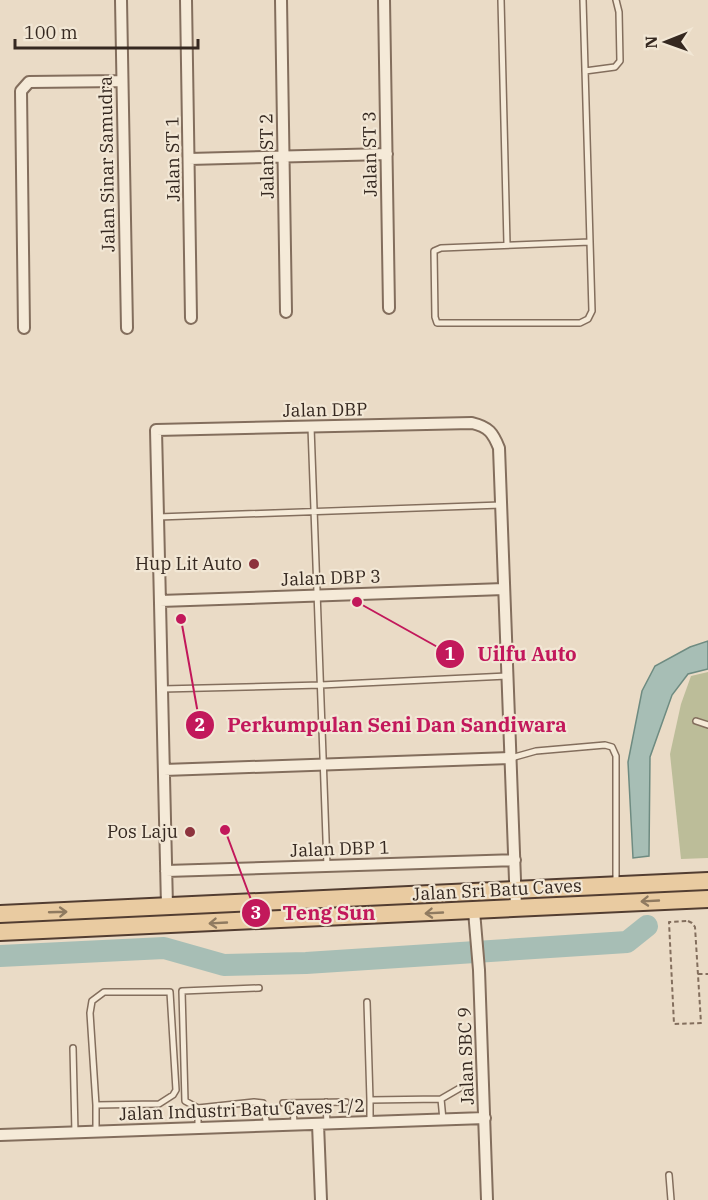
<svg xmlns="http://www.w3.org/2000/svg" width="708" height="1200" viewBox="0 0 708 1200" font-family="'IBM Plex Serif',serif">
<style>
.cemetery{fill:#bcbd99}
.water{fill:#a7beb5;stroke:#6e8b81;stroke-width:1.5}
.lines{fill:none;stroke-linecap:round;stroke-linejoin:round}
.river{stroke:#a7beb5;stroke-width:22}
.lane-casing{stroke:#836e5d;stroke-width:8}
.street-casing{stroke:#836e5d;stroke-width:14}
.primary-casing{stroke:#523d31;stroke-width:20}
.path{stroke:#836e5d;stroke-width:2;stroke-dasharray:4.5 3;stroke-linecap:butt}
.lane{stroke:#f5ead8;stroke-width:5}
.street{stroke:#f5ead8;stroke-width:10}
.primary{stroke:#e9cba1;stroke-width:16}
.oneway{stroke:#8f7a60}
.poi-dot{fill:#8d333d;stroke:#f2e7d5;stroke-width:2}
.labels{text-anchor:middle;stroke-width:4.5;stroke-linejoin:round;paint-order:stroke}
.street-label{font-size:18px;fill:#352820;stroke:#f2e7d5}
.poi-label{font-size:18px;fill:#352820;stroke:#f2e7d5;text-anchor:end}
.leader{fill:none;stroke:#c2185b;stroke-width:2}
.callout-dot{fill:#c2185b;stroke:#f2e7d5;stroke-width:2}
.mark-label{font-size:18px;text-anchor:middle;font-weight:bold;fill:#fff}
.callout-label{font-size:20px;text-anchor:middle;font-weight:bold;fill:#c2185b;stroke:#f2e7d5;stroke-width:4.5;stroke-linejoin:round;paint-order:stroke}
</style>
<rect width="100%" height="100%" fill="#eadbc6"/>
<path class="cemetery" d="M708,672V858L681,859L670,754L681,704L691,676Z"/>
<path class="water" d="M708,641V669L688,674L672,695L650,757L649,856L633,858L628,762L642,691L655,666L690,647Z"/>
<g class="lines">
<path class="river" d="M0,956L164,948L224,965L306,963L627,942L647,926"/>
<defs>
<path id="lane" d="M501,0L507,244
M583,0L592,311L588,319L580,323H437L435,317L434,251L441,248L590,242
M585,71L615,67L620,61L619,12L616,0
M311,427L327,866
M158,517L501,505
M162,689L321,685L507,676
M696,721L708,725
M511,758L536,751L605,745L612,747L616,756V882
M259,988L182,991L185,1101L198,1108L254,1102L263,1103L267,1126
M104,992H170L176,1090L173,1095L159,1104L96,1105L90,1013L92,1001Z
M367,1002L370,1100
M73,1048L75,1133
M441,1099L443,1120
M326,1102L327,1124
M283,1103L346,1102
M293,1103L294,1125
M96,1105V1132
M370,1122V1100L441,1099L460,1088
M198,1128V1108
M669,1175L671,1200"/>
<path id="street" d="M121,0L127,328
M186,0L191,318
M281,0L286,312
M384,0L389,308
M189,159L387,154
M24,328L21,91L29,82L122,81
M160,601L504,589
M164,770L511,758
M166,871L515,860
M167,906L156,430L472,423C489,427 493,433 499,448L516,907
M474,911L479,970L487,1200
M318,1124L321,1200
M0,1135L485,1118"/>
<path id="primary" d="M0,914L708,881
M0,932L708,899"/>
</defs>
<use href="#lane" class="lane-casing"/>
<use href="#street" class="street-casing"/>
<use href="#primary" class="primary-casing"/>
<path class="path" d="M688,921L692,923L695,927L701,1023L674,1024L669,922Z
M698,974H708"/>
<use href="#lane" class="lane"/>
<use href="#street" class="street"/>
<use href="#primary" class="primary"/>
</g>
<defs><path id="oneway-shaft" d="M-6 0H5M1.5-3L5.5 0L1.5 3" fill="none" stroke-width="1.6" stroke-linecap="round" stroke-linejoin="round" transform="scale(1.5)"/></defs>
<g class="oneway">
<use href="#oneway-shaft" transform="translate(650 901) rotate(177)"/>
<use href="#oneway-shaft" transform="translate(58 912) rotate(-2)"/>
<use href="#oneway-shaft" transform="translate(434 913) rotate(177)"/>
<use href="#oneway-shaft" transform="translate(218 923) rotate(177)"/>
</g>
<g class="poi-dot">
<circle cx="254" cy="564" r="6"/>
<circle cx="190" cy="832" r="6"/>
</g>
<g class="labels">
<g class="street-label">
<text transform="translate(370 154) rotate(-91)" y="6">Jalan ST 3</text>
<text transform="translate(267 156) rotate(-91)" y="6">Jalan ST 2</text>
<text transform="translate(173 159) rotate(-91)" y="6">Jalan ST 1</text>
<text transform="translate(107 164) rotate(-91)" y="6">Jalan Sinar Samudra</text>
<text transform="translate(325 410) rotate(-1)" y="6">Jalan DBP</text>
<text transform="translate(331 578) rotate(-2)" y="6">Jalan DBP 3</text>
<text transform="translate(340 849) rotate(-2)" y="6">Jalan DBP 1</text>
<text transform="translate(497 890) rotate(-3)" y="6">Jalan Sri Batu Caves</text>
<text transform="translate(466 1056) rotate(-92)" y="6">Jalan SBC 9</text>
<text transform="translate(242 1110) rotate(-2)" y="6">Jalan Industri Batu Caves 1/2</text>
</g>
<g class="poi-label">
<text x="242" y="570">Hup Lit Auto</text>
<text x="178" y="838">Pos Laju</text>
</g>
</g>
<path class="leader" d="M357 602L450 654M181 619L200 725M225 830L256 913"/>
<g class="callout-dot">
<circle cx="357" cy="602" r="6"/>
<circle cx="181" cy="619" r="6"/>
<circle cx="225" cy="830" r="6"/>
<circle cx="450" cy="654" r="15"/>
<circle cx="200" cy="725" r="15"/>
<circle cx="256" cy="913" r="15"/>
</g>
<g class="mark-label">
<text x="450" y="660">1</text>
<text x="200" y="731">2</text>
<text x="256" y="919">3</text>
</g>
<g class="callout-label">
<text x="527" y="661">Uilfu Auto</text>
<text x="397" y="732">Perkumpulan Seni Dan Sandiwara</text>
<text x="329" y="920">Teng Sun</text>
</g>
<g transform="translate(666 42) rotate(269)" stroke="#f2e7d5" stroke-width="4.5" paint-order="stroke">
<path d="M0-4.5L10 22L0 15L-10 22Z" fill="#352820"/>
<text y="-9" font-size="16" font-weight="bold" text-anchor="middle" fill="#352820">N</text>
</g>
<path d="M15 39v9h183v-9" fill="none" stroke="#352820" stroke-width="3"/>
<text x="24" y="39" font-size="18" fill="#352820" stroke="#f2e7d5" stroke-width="4.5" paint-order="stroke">100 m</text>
</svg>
